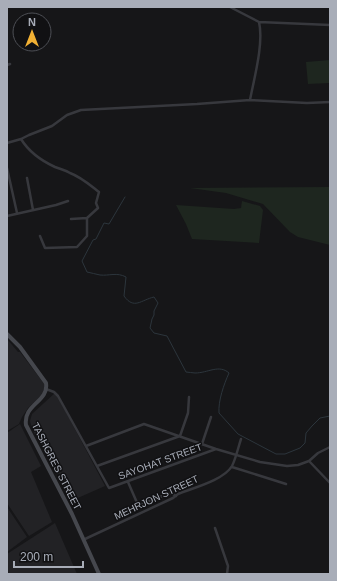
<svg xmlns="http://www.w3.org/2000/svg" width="337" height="581" viewBox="0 0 337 581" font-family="Arial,sans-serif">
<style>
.built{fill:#222225}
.green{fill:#1e261f}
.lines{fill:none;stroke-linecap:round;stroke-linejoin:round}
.stream{stroke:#2c353c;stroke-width:1}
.street{stroke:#37383d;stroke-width:2.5}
.secondary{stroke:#45474d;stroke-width:4}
.labels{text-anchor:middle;stroke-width:3;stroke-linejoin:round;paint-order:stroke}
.street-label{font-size:10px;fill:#a8adb8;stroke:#111113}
</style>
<rect width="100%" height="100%" fill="#161618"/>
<path class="built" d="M7,339L18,352H20L45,385L43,394L28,408L22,417L19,424L7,431Z
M55,393L58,397L105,486L71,501L49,457L32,429L30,421L32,414Z
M20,424L41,466L31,472L52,522L29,536L7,503V433Z
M7,507L27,537L7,552Z
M55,523L77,574H7V554Z"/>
<path class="green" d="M330,60V87L329,83L308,84L306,62Z
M330,187V245L298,237L290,232L263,204L226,193L190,188Z
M242,201L260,206L263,210L259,243L192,239L186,224L176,205L234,209L241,208Z"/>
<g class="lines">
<path class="stream" d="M125,197L109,224L104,223L96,239L93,240L82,261L87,272C91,273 96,274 100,275C109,276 117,272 126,277L124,296C134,310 141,300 154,297L158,303L154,311V315L152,319L150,328L154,333L167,336L186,372C189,372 192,373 195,373C208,373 219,364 229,373C224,384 218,401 219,413L238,434L276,454H285L300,448L305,443L306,433L312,426L320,418L330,416"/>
<path class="street" d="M230,7L259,22C264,43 254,79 250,100
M259,22L330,25
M7,65L10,64
M21,139C29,152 42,161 55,167C60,169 65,170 70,173C81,177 90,185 99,192L96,203L98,208L87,218L71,219
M7,143L21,139L29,135L52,126L67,115L81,110L197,104L250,100L307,103L330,102
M7,168L17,213
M27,178L33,210
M7,216L56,205L68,201
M40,236L45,248L77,247L87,236V218
M46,389L54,392L58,396L109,488L216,449
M202,444L211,417
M86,446L144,424L216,449L260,462L287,466L298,465L309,461L318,453L330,447
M309,461L330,483
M97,466L180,436L188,413L189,397
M232,467L286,484
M128,482L138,505L171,493L176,496
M215,528L228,566L227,574
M85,539L173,498L178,494C193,488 224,480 232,466C236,458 238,448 241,439"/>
<path class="secondary" d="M7,334L20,347L46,383C49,402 23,404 26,425L72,514L99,574"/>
</g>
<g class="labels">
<g class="street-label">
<text transform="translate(160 461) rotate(-20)" y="4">SAYOHAT STREET</text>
<text transform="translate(57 466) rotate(63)" y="4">TASHGRES STREET</text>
<text transform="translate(156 497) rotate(-25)" y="4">MEHRJON STREET</text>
</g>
</g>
<rect width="337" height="581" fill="none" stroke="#a8adb8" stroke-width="16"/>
<g transform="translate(32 32)"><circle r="19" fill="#111113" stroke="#4d4f55"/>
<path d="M0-3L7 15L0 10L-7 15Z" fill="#f2b134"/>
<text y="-6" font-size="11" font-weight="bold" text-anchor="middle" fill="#a8adb8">N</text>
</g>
<path d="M14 561v6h69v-6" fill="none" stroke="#a8adb8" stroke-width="2"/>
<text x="20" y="561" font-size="12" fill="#a8adb8" stroke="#111113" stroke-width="3" paint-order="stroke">200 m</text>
</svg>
